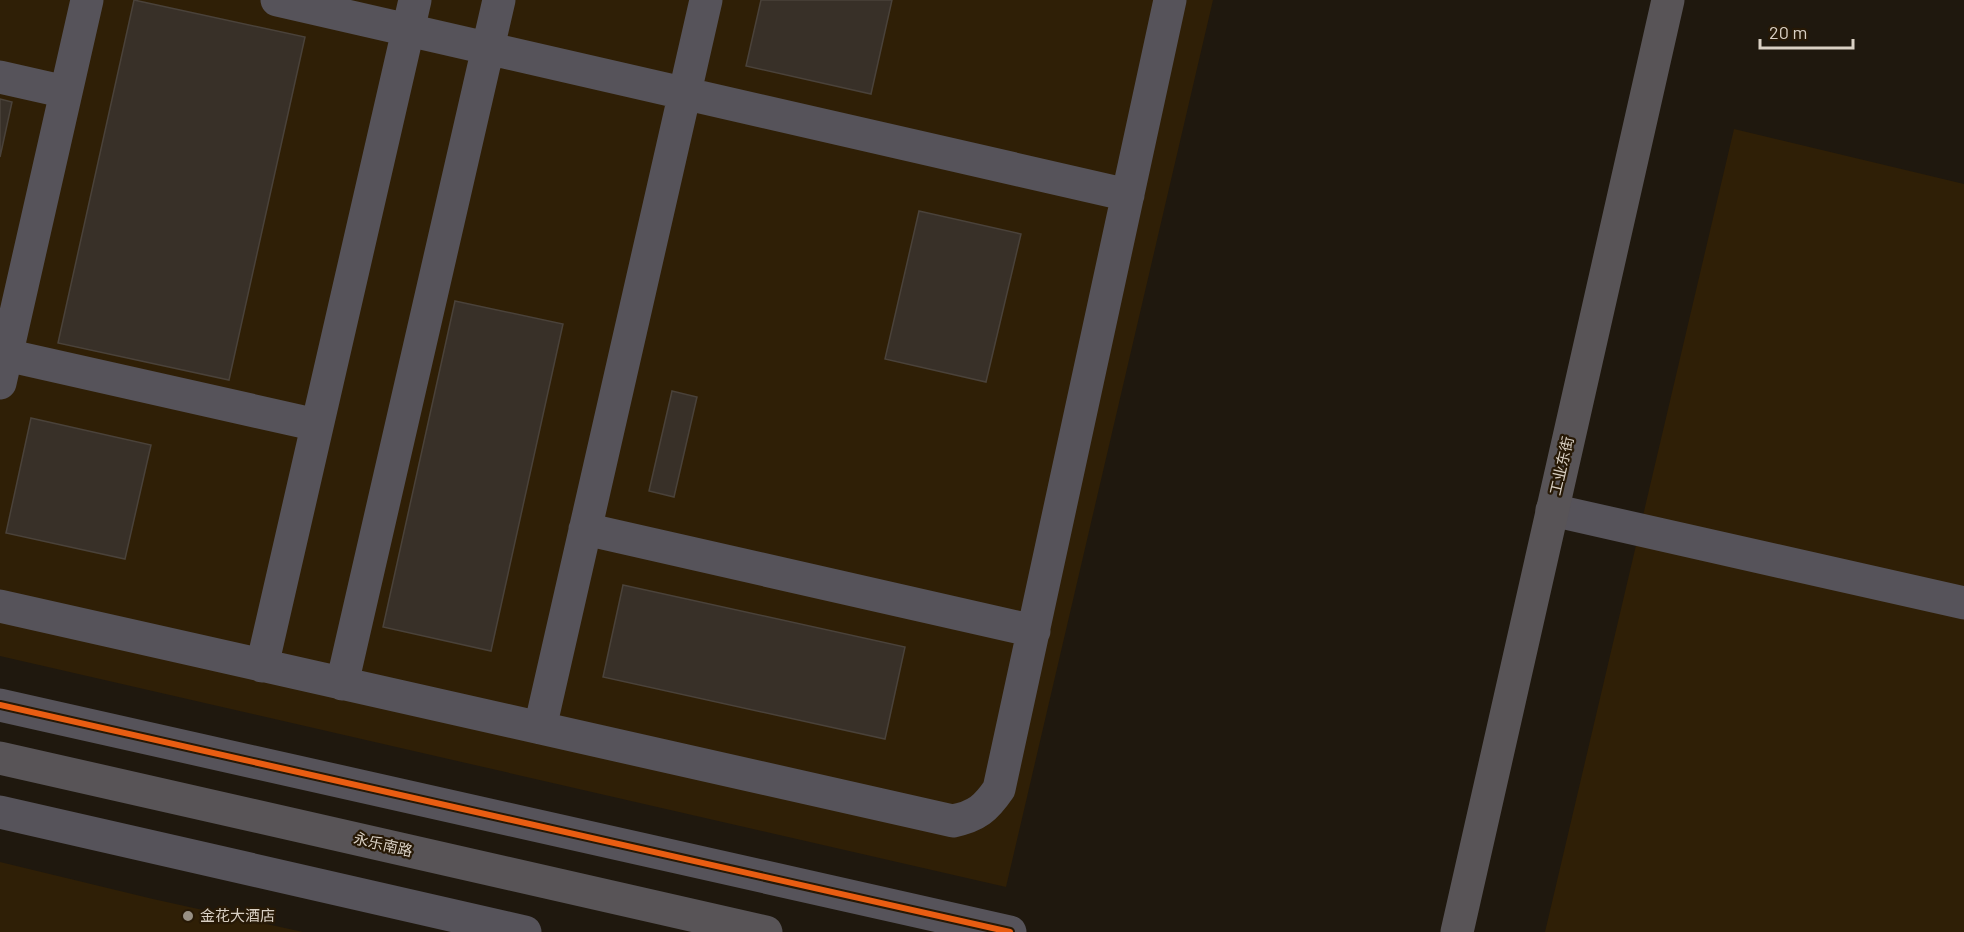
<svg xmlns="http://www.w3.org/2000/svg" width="1964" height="932" viewBox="0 0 1964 932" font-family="Barlow,'Noto Sans SC',sans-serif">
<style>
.built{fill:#2f1f06}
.building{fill:#383028;stroke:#4a423a;stroke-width:1.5}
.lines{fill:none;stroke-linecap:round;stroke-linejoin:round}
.minor{stroke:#56535a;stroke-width:33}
.major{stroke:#585457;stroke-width:33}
.cycleway-casing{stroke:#271906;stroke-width:10}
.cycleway{stroke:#e95d12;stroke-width:6}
.poi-dot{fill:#989084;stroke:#271906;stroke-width:2}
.labels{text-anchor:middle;stroke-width:4.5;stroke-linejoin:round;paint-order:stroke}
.street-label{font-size:15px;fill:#d9d0c4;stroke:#271906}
.poi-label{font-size:15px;fill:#d9d0c4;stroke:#271906;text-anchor:start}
</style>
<rect width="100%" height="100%" fill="#1f180e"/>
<path class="built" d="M0,0H1213L1006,887L0,656Z
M1734,129L1964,184V932H1545Z
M0,862L153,899L303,932H0Z"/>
<path class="building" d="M134,0L305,37L229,380L58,343Z
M761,0H892L871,94L746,66Z
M0,99L12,102L0,157Z
M919,211L1021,234L986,382L885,359Z
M455,301L563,324L491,651L383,627Z
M672,391L697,397L674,497L649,491Z
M31,418L151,445L125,559L6,533Z
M623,585L905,647L885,739L603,677Z"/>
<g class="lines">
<path class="minor" d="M277,0L1128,195
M0,77L66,92
M6,355L317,425
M0,383L87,0
M1552,510L1964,603
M585,529L1034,631
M0,606L953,821C977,816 986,808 999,789L1170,0
M262,666L415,0
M342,684L499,0
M0,705L1010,932
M540,728L706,0
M0,812L525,932"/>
<path class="major" d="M0,758L766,932
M1457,932L1668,0"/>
<defs>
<path id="cycleway" d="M0,705L1010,932"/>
</defs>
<use href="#cycleway" class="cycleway-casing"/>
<use href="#cycleway" class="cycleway"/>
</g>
<circle class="poi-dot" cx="188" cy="916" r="6"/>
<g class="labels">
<g class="street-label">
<text transform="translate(1562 466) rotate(-77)" y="5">工业东街</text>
<text transform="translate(383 845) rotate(13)" y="5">永乐南路</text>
</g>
<g class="poi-label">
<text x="200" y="921">金花大酒店</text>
</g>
</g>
<path d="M1760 39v9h93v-9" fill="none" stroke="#d9d0c4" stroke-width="3"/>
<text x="1769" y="39" font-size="18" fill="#d9d0c4" stroke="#271906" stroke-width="4.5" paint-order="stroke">20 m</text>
</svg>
